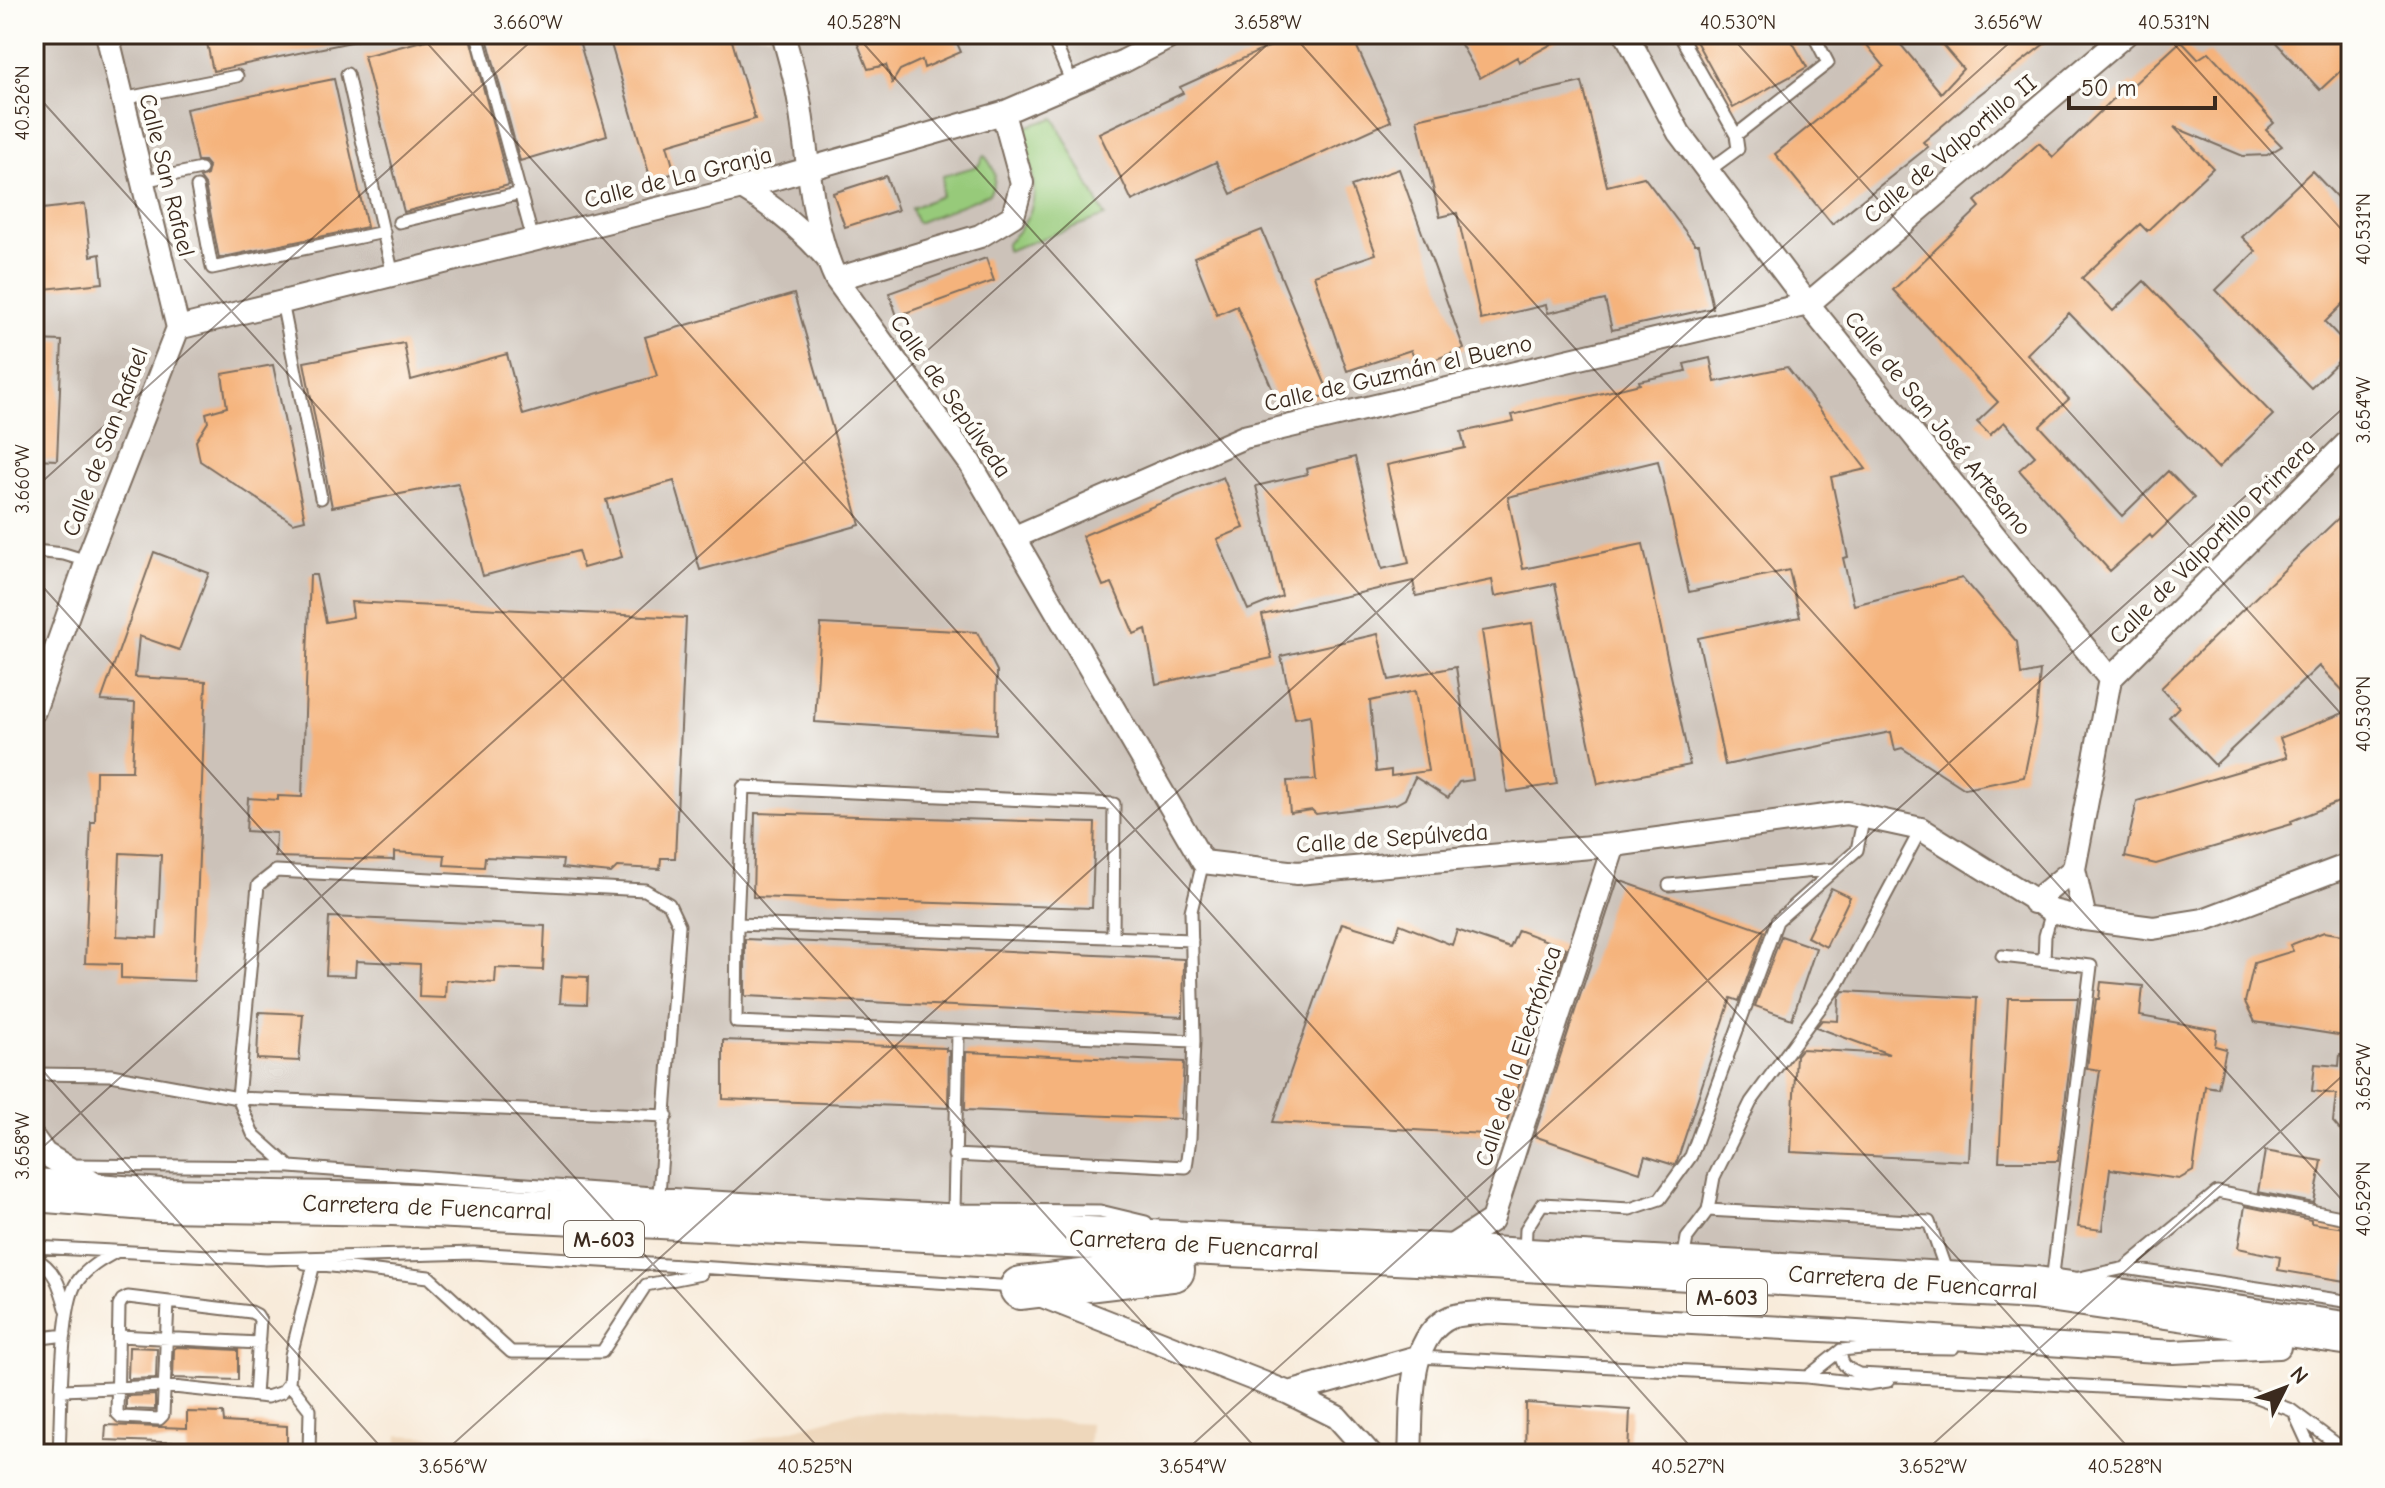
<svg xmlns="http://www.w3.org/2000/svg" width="2385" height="1488" viewBox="0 0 2385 1488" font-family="'Comic Neue',sans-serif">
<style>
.built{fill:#eed7bb}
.industrial{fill:#ccc2b9}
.green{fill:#97ca7a;stroke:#697a4c;stroke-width:2}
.building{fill:#f5b37b;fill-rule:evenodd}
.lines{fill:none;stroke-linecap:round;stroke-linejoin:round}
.lane-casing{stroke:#7d6e60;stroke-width:15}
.street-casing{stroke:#7d6e60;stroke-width:26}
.highway-casing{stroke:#7d6e60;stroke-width:46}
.lane{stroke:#fff;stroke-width:11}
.street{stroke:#fff;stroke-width:22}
.highway{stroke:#fff;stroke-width:42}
.ticks{fill:none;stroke:#3b2a1e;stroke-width:2;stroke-opacity:0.45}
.labels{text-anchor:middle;stroke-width:8;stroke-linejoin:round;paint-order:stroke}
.shield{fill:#fdfcf7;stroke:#75695f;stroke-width:2}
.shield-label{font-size:22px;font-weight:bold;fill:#3b2a1e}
.street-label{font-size:24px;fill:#3b2a1e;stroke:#fdfcf7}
.neatline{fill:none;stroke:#3b2a1e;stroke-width:3}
.ticks-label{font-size:20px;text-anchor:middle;fill:#3b2a1e}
</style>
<rect width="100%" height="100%" fill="#fdfcf7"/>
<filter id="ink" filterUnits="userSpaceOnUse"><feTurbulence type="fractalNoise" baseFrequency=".0125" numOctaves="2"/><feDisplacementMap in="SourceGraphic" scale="16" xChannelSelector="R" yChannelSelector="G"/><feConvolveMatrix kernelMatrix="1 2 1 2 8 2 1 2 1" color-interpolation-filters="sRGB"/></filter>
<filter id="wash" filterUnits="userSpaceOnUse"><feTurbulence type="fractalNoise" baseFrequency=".006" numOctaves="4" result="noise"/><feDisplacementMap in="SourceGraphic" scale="32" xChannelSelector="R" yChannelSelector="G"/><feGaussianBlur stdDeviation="1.8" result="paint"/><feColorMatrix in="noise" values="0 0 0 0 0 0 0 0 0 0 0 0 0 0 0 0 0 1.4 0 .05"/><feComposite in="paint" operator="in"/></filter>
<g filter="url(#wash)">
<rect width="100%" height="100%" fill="#f8ebda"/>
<path class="built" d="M861,1410L1090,1423L1088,1454H397L398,1435L714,1451Z"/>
<path class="industrial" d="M34,34H2351V1334L2036,1288L34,1191Z"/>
<path class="green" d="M1054,118L1105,216L1007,251L1006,244C1048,205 1034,178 1019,129Z
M984,155C995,168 999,179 989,194L917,223L911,208L941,196L943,176L978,166Z"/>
<g id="blocks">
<path class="building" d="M205,34H355L356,41L213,71Z
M449,34H469L509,185L404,212L364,56Z
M486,34H577L607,135L520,161Z
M608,34H730L755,119L667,145L675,173L651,180Z
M854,34H953L961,52L924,68L922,60L900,70L892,83L886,65L868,69Z
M1297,34H1351L1391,121L1231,194L1216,162L1132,201L1099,133L1183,93L1180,87Z
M1455,34H1570L1519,62L1517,57L1480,78Z
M1692,34H1788L1807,67L1733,108Z
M1858,34H1892L1941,93L1963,69L1933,34H2057L1975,98L1923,142L1928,147L1832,224L1775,154L1884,66Z
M2268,34H2351V61L2320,90Z
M2181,41L2198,59L2209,52L2274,123L2266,130L2282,146L2267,155L2243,156L2174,127L2213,168L2147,231L2140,224L2082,278L2113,311L2144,281L2273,415L2218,468L2069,313L2027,354L2069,399L2040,426L2122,516L2168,471L2194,498L2152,538L2150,535L2110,571L2019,470L2035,456L2004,422L1990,435L1977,422L1998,402L1893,290L1980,207L1975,201L2039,143L2053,157L2131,82L2133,85Z
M334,79L367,227L219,258L205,185L200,178L207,175L209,167L204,161H197L186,109Z
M1582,82L1607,186L1644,177L1695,244H1699L1713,308L1612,330L1605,300L1548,313L1546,305L1481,320L1457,213L1440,217L1417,119Z
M1399,169L1464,349L1417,366L1411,350L1347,371L1314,275L1376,254L1351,186Z
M2312,171L2351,212V296L2325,322L2351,349L2311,388L2216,290L2256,251L2242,237Z
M886,176L898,210L845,227L833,193Z
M85,204L91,256L100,254L103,283L34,290V210Z
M1262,230L1321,374L1330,395L1279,405L1237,306L1217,315L1194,257Z
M986,258L994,281L897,316L889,293Z
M794,294L860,525L700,570L674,481L606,500L622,557L583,568L578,551L483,576L458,483L332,507L304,362L404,343L411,380L507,354L523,415L657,376L645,337Z
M34,340L62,341L57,460L34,459Z
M1710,358L1715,382L1787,367L1866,469L1831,477L1848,557L1843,558L1854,605L1962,578L2017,642L2021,675L2040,671L2036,719L2024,777L1965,789L1902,748L1895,750L1891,732L1725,765L1698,638L1800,617L1789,570L1689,592L1658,461L1508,497L1523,569L1643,544L1690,765L1598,784L1555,584L1495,596L1492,580L1416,596L1413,581L1262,615L1272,658L1156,684L1146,629L1134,634L1112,583L1103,586L1082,536L1223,477L1244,528L1217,539L1248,610L1282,596L1256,486L1307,474L1306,469L1355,457L1382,569L1409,563L1387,465L1465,448L1461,432L1514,421L1512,415L1640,384L1639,381L1686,371L1684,364Z
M273,365L305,520L293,523L200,461L196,441L208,422L206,413L227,407L222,374Z
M2351,506V699L2319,666L2215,765L2169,717L2179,707L2161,688Z
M154,552L209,573L179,650L139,636L135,677L206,681L194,981L121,978V964L85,963L91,822H95L96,771H132L135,703L101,701ZM120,853L161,855L157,938L117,936Z
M310,575H316L326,622L353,617L351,602L686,618L675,858H661L660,869L617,867L611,873L562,868L563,860L485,857L484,867L444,865L445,855L394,852V860L275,857L276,833L246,831L248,798L278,800V796L302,797Z
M1532,623L1557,784L1507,792L1482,631Z
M821,624L977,632L997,671L996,734L815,722Z
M1378,634L1389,680L1456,667L1473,780L1459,782L1448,798L1415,777L1405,799L1396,804L1316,814L1312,810L1290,813L1287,781L1316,780L1310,715L1295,718L1281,656ZM1415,691L1428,771L1391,776V770L1376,772L1370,701Z
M2351,710V797L2291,821L2292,824L2156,864L2125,857L2137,801L2287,757L2280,738Z
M755,813L1095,823L1092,908L753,897Z
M1618,880L1764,931L1739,1001L1731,998L1677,1161L1674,1165L1645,1156L1640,1172L1534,1136Z
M1831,888L1850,897L1826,947L1807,937Z
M329,917L545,926L543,970L496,968L495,983L446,980L445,998L419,997L420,964L356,961L355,976L326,975Z
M1342,923L1395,939L1400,924L1452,945L1457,930L1510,948L1518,930L1566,948L1502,1135L1273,1122Z
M2324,932L2349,936L2342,967L2351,968V1037L2255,1022L2245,1002L2254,963L2293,951L2290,945Z
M1781,936L1816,948L1792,1019L1755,1006Z
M745,939L1184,959L1183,1017L745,996Z
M562,976L588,977L587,1004L560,1003Z
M2101,982L2143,986L2140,1016L2217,1030L2215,1046L2226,1049L2218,1088L2205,1086L2193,1171L2179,1179L2110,1169L2102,1230L2078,1227L2100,1070L2087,1068L2096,999H2099Z
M1843,991L1977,998L1969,1161L1791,1152L1796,1055L1801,1049L1889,1054L1816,1027L1822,1020L1838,1021L1839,997Z
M2008,998H2078L2058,1161H1999Z
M259,1012L303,1014L299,1061L257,1059Z
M723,1040L946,1048V1051H949L948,1108L723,1099Z
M966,1052L1184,1062L1181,1119L965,1110Z
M2340,1054H2351V1143L2333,1122L2336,1094L2312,1091L2315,1064L2339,1066Z
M2265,1151L2322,1161L2314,1203L2258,1192Z
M2245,1206L2311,1220V1223L2351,1229L2345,1281L2278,1270L2280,1257L2238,1248Z
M129,1347L157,1348L156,1378L128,1379Z
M177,1347L238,1350V1380L173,1378L174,1349Z
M155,1395V1410L126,1409V1396Z
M1526,1403L1630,1410L1628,1454H1525Z
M187,1412L223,1413L224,1422L287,1426V1449L279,1448L278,1454H186L187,1443L105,1440L106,1425L187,1428Z"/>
</g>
</g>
<g filter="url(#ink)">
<use href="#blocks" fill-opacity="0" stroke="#7d6e60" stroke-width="2"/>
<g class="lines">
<defs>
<path id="lane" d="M477,34L533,240
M1051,34L1072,83
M1679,34L1736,135L1828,63L1813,34
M347,74L393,275
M122,99L237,76
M1708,171L1738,149L1736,135
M142,181L201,169
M197,187L212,268L384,232
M399,222L521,193
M282,302L321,498
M34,551L64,554L87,561
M1669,885L1835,869
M737,924L743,787L1114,804L1113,937
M1192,940L737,924L736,1022L1194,1041
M2002,956L2091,966L2052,1282
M2044,960L2045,936L2052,911
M34,1074L111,1075L238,1098L667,1116
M954,1155L1186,1167L1190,1138L1194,1041L1191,911L1203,862
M70,1165L290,1167L695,1196L954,1210L1100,1211L1146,1222
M290,1167L253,1134L238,1098L258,885L276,871L645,890L669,904L679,925L659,1194
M954,1210L958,1033
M1708,1210L1714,1177L1751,1102L1840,981L1921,829
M34,1247L268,1259
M1525,1254L1526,1229L1542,1204L1630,1209L1660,1199L1691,1156L1777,921L1857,850L1864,816
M34,1258C55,1268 60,1286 66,1308
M265,1259L473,1253L1015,1287
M1683,1260L1687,1238L1708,1210L1929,1222L1948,1276
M305,1263L429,1277L511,1352H602L646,1285L701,1274
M2125,1268L2217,1192L2351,1219
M2079,1278L2125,1268L2351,1302
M168,1302L163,1415L159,1419L121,1417L117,1413L119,1306L122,1300L128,1297L251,1312L257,1315L260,1320L255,1396
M119,1336L259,1343
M34,1339L65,1335
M1841,1350C1840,1365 1846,1368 1859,1374L2251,1395L2291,1410L2339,1446L2340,1454
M1418,1357L1807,1377L1868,1384L1888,1381
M1807,1377L1841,1350L1873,1347L1953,1348
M289,1383L310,1410L309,1454
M62,1390L164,1386L267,1397L282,1392L289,1383L291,1355L314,1264
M2296,1417L2313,1454
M59,1454C61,1419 60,1305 77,1282C87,1268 101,1260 116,1252"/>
<path id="street" d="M107,34L178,328
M783,34C789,57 797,82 800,106C809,164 811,225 836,279L970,463L1203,862L1297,873L1614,845L1847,813L1921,829L2052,911L2085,919L2153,928L2203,920L2351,864
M1626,34L1679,133L1808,304L2110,679L2074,869L2085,919
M742,188C775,207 800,228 825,256
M836,279L980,236L1013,216L1022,183L1003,113
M178,328L742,188L1003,113L1124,61L1176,34
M1015,537L1244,437L1808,304L2126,34
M2110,679L2351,439
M34,711L87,561L178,328
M2034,902L2074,869
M34,1139L45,1154L98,1186
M1444,1251L1492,1220L1614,845
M1037,1294L1289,1393L1337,1417L1370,1454
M1289,1393L1417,1357
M1410,1454C1413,1412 1405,1337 1451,1317C1461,1313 1477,1314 1488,1312L1841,1331L2173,1352L2279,1347"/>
<path id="highway" d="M34,1190L160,1200L393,1204L1436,1255L2036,1288L2351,1334
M1021,1288L1173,1270"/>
</defs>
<use href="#lane" class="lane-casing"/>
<use href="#street" class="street-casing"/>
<use href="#highway" class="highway-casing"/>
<use href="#lane" class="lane"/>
<use href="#street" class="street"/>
<use href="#highway" class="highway"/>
</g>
</g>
<path class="ticks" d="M419,34L1697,1454M855,34L2134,1454M1292,34L2351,1210M1729,34L2351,725M2165,34L2351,240M34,92L1261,1454M34,489L539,34M34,577L824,1454M34,1061L387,1454M34,1155L1279,34M442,1454L2019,34M1182,1454L2351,401M1922,1454L2351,1068"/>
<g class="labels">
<g class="shield">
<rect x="564" y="1221" width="80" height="36" rx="6"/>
<rect x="1687" y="1279" width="80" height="36" rx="6"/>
</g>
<g class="shield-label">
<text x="604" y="1247">M-603</text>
<text x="1727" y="1305">M-603</text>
</g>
<g class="street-label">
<text transform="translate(1950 149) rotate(-40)" y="8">Calle de Valportillo II</text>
<text transform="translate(167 175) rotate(76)" y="8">Calle San Rafael</text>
<text transform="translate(678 177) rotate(-14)" y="8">Calle de La Granja</text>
<text transform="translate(1398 373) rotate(-13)" y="8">Calle de Guzmán el Bueno</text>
<text transform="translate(951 396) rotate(55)" y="8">Calle de Sepúlveda</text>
<text transform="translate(1938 423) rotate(51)" y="8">Calle de San José Artesano</text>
<text transform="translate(105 442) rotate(-69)" y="8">Calle de San Rafael</text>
<text transform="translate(2212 541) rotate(-45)" y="8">Calle de Valportillo Primera</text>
<text transform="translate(1392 838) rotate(-4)" y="8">Calle de Sepúlveda</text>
<text transform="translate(1518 1056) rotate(-72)" y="8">Calle de la Electrónica</text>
<text transform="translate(427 1207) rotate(2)" y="8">Carretera de Fuencarral</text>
<text transform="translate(1194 1244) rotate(3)" y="8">Carretera de Fuencarral</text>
<text transform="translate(1913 1282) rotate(4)" y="8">Carretera de Fuencarral</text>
</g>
</g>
<rect width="2385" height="1488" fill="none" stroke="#fdfcf7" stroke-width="88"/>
<g transform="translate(2285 1388) rotate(48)" stroke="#fdfcf7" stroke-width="6" paint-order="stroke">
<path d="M0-6L14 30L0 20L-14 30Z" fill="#3b2a1e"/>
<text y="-12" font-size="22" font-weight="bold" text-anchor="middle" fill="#3b2a1e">N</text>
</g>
<path d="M2069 96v12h146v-12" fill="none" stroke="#3b2a1e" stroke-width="4"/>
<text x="2081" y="96" font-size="24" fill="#3b2a1e" stroke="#fdfcf7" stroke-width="6" paint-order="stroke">50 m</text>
<rect x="44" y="44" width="2297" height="1400" class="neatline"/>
<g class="ticks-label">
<text x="528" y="29">3.660°W</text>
<text x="864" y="29">40.528°N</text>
<text x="1268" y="29">3.658°W</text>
<text x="1738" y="29">40.530°N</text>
<text x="2008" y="29">3.656°W</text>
<text x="2174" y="29">40.531°N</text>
<text transform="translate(22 103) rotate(-90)" y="7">40.526°N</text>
<text transform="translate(2363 229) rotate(-90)" y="7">40.531°N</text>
<text transform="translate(2363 410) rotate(-90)" y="7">3.654°W</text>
<text transform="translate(22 479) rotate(-90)" y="7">3.660°W</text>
<text transform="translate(2363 714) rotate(-90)" y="7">40.530°N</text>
<text transform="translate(2363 1077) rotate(-90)" y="7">3.652°W</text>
<text transform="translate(22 1146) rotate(-90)" y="7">3.658°W</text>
<text transform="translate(2363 1199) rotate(-90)" y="7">40.529°N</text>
<text x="453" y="1473">3.656°W</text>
<text x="815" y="1473">40.525°N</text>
<text x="1193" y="1473">3.654°W</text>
<text x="1688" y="1473">40.527°N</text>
<text x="1933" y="1473">3.652°W</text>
<text x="2125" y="1473">40.528°N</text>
</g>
</svg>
